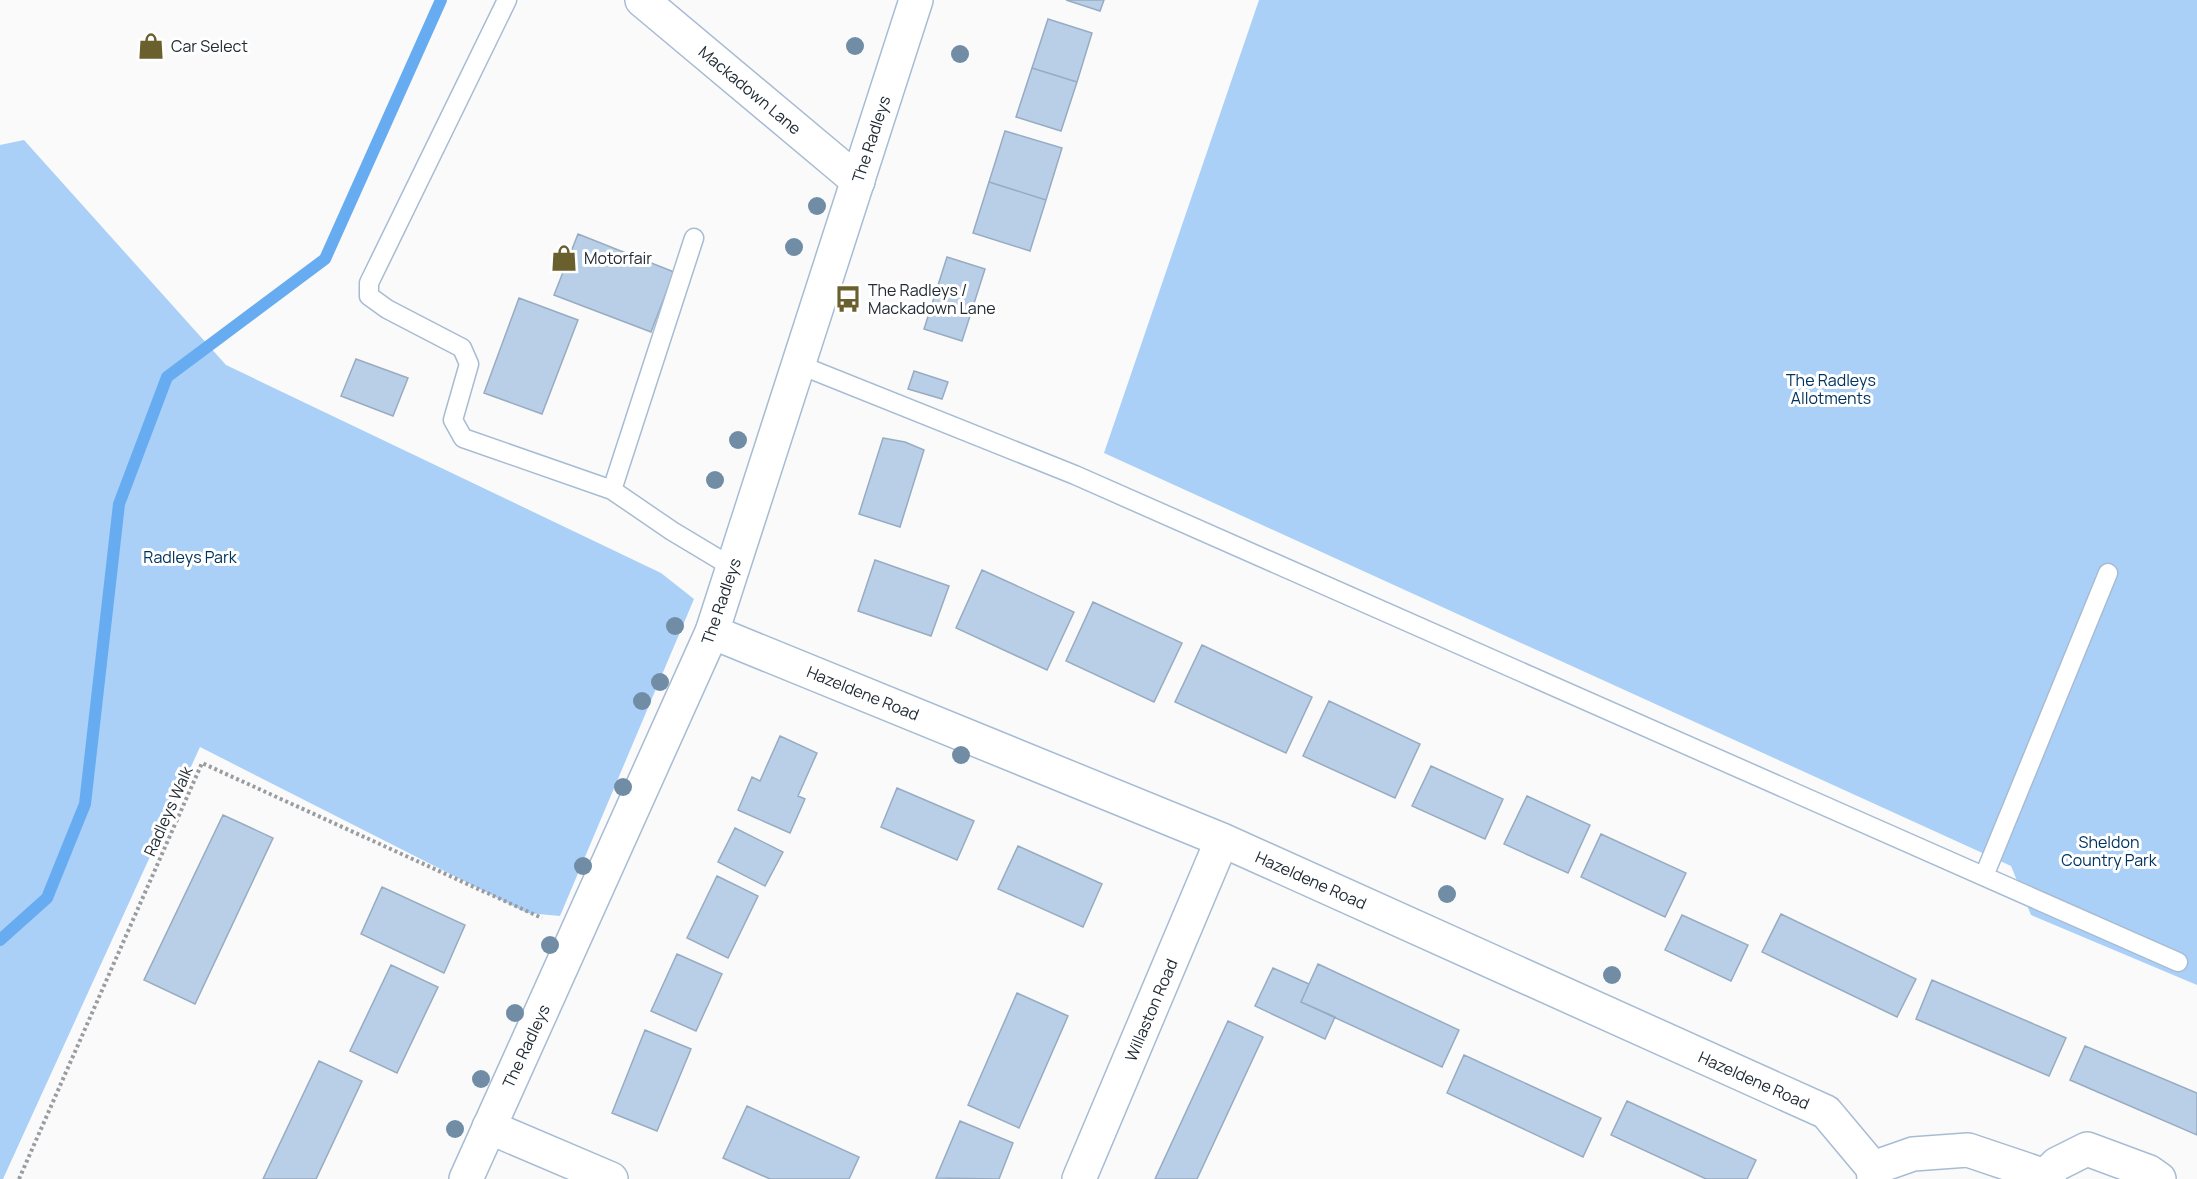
<svg xmlns="http://www.w3.org/2000/svg" width="2197" height="1179" viewBox="0 0 2197 1179" font-family="Manrope,sans-serif">
<style>
.green{fill:#aad0f8}
.lines{fill:none;stroke-linecap:round;stroke-linejoin:round}
.stream{stroke:#67acf1;stroke-width:12}
.building{fill:#b9cfe7;stroke:#97acc2;stroke-width:1.5}
.lane-casing{stroke:#a7bcd3;stroke-width:21}
.street-casing{stroke:#a7bcd3;stroke-width:36}
.secondary-casing{stroke:#a7bcd3;stroke-width:36}
.path{stroke:#999da1;stroke-width:4;stroke-dasharray:3 3;stroke-linecap:butt}
.lane{stroke:#fff;stroke-width:18}
.street{stroke:#fff;stroke-width:33}
.secondary{stroke:#fff;stroke-width:33}
.tree{fill:#708da5}
.labels{text-anchor:middle;stroke-width:6;stroke-linejoin:round;paint-order:stroke}
.poi-label{font-size:16px;fill:#222b34;stroke:#fff;text-anchor:start}
.street-label{font-size:16px;fill:#222b34;stroke:#fff}
.park-label{font-size:16px;fill:#003460;stroke:#fff}
</style>
<rect width="100%" height="100%" fill="#fafafa"/>
<path class="green" d="M1259,0H2197V985L2031,915L2011,866L1104,453Z
M24,140L226,365L661,573L694,599L560,916L527,913L200,747L3,1179H0V145Z"/>
<g class="lines">
<path class="stream" d="M0,940L47,898L85,804L119,504L167,377L325,259L441,0"/>
</g>
<path class="building" d="M1066,0H1104L1100,11Z
M1048,19L1092,33L1077,82L1032,68Z
M1032,68L1077,82L1061,131L1016,117Z
M1005,131L1062,148L1046,200L989,182Z
M989,182L1046,200L1030,251L973,233Z
M578,234L674,272L651,332L554,295Z
M947,257L985,269L962,341L924,329Z
M519,298L578,320L542,414L484,393Z
M356,359L408,378L393,416L341,396Z
M914,371L948,382L942,399L908,389Z
M883,438L905,442L924,450L900,527L859,514Z
M875,560L949,586L931,636L858,611Z
M982,570L1074,612L1047,670L956,628Z
M1093,602L1182,643L1154,702L1066,661Z
M1202,645L1312,697L1286,753L1175,702Z
M1329,701L1420,744L1395,798L1303,756Z
M780,736L817,753L798,796L805,799L790,833L738,810L752,777L760,781Z
M1431,766L1503,799L1485,839L1412,806Z
M897,788L974,821L957,860L881,827Z
M1527,796L1590,825L1568,873L1504,844Z
M223,815L273,838L195,1004L144,980Z
M735,828L783,852L765,886L718,862Z
M1601,834L1686,873L1665,917L1581,877Z
M1018,846L1102,884L1083,927L998,889Z
M717,876L758,896L728,958L687,938Z
M382,887L465,925L444,973L361,934Z
M1781,914L1916,979L1897,1017L1762,952Z
M1682,915L1748,945L1731,981L1665,950Z
M677,954L722,974L696,1031L651,1011Z
M1318,964L1459,1030L1442,1067L1301,1002Z
M391,965L438,987L397,1073L350,1051Z
M1273,968L1309,984L1301,1002L1335,1017L1325,1039L1255,1006Z
M1932,980L2066,1038L2049,1076L1916,1019Z
M1017,993L1068,1016L1019,1128L968,1105Z
M1228,1021L1263,1037L1197,1179H1155Z
M645,1030L691,1049L657,1131L612,1113Z
M2085,1046L2197,1093V1135L2070,1080Z
M1464,1055L1601,1118L1583,1157L1447,1093Z
M319,1061L362,1081L316,1179H263Z
M1627,1101L1756,1160L1747,1179H1706L1611,1135Z
M747,1106L859,1157L849,1179H770L723,1158Z
M960,1121L1013,1143L999,1179L936,1178Z"/>
<g class="lines">
<defs>
<path id="lane" d="M507,0L369,283V296L387,309L462,348L469,364L453,420L463,438L612,490L672,531L732,567
M800,365L1075,475L2178,962
M612,490L694,238
M1984,876L2108,573"/>
<path id="street" d="M642,0L858,181
M712,632L1222,840L1826,1112L1873,1168L1874,1179
M489,1127L611,1179
M1873,1168L1913,1154L1968,1150L2045,1176
M1079,1179L1222,840
M2045,1179V1176L2057,1164L2087,1149L2149,1172L2159,1179"/>
<path id="secondary" d="M466,1179L712,632L916,0"/>
</defs>
<use href="#lane" class="lane-casing"/>
<use href="#street" class="street-casing"/>
<use href="#secondary" class="secondary-casing"/>
<path class="path" d="M19,1179L202,763L542,918"/>
<use href="#lane" class="lane"/>
<use href="#street" class="street"/>
<use href="#secondary" class="secondary"/>
</g>
<g class="tree">
<circle cx="855" cy="46" r="9"/>
<circle cx="960" cy="54" r="9"/>
<circle cx="817" cy="206" r="9"/>
<circle cx="794" cy="247" r="9"/>
<circle cx="738" cy="440" r="9"/>
<circle cx="715" cy="480" r="9"/>
<circle cx="675" cy="626" r="9"/>
<circle cx="660" cy="682" r="9"/>
<circle cx="642" cy="701" r="9"/>
<circle cx="961" cy="755" r="9"/>
<circle cx="623" cy="787" r="9"/>
<circle cx="583" cy="866" r="9"/>
<circle cx="1447" cy="894" r="9"/>
<circle cx="550" cy="945" r="9"/>
<circle cx="1612" cy="975" r="9"/>
<circle cx="515" cy="1013" r="9"/>
<circle cx="481" cy="1079" r="9"/>
<circle cx="455" cy="1129" r="9"/>
</g>
<defs>
<symbol id="shop-bare" viewBox="-9 -9 18 18"><path d="M-5-2.5h2.3a2.7 3.5 0 0 1 5.4 0H5L5.5 6h-11ZM-1.5-2.5h3a1.5 2.3 0 0 0-3 0Z" fill="#69602d" stroke="#fff" stroke-width="2.5" paint-order="stroke"/></symbol>
<symbol id="bus-bare" viewBox="-9 -9 18 18"><path d="M-5-6H5V4H4V6H2V4H-2V6H-4V4H-5ZM-3.5-4V0h7V-4ZM-3.5 1.2v1.5H-2V1.2ZM2 1.2v1.5H3.5V1.2Z" fill="#69602d" stroke="#fff" stroke-width="2.5" paint-order="stroke"/></symbol>
</defs>
<g fill-rule="evenodd">
<use href="#shop-bare" x="132" y="27" width="38" height="38"/>
<use href="#shop-bare" x="545" y="239" width="38" height="38"/>
<use href="#bus-bare" x="829" y="280" width="38" height="38"/>
</g>
<g class="labels">
<g class="poi-label">
<text x="171" y="52">Car Select</text>
<text x="584" y="264">Motorfair</text>
<text x="868" y="296">The Radleys /<tspan x="868" dy="18">Mackadown Lane</tspan></text>
</g>
<g class="street-label">
<text transform="translate(750 90) rotate(40)" y="6">Mackadown Lane</text>
<text transform="translate(871 139) rotate(-72)" y="6">The Radleys</text>
<text transform="translate(721 601) rotate(-71)" y="6">The Radleys</text>
<text transform="translate(863 693) rotate(22)" y="6">Hazeldene Road</text>
<text transform="translate(168 811) rotate(-66)" y="6">Radleys Walk</text>
<text transform="translate(1311 880) rotate(24)" y="6">Hazeldene Road</text>
<text transform="translate(1151 1010) rotate(-67)" y="6">Willaston Road</text>
<text transform="translate(526 1046) rotate(-65)" y="6">The Radleys</text>
<text transform="translate(1754 1080) rotate(24)" y="6">Hazeldene Road</text>
</g>
<g class="park-label">
<text x="1831" y="386">The Radleys<tspan x="1831" dy="18">Allotments</tspan></text>
<text x="190" y="563">Radleys Park</text>
<text x="2109" y="848">Sheldon<tspan x="2109" dy="18">Country Park</tspan></text>
</g>
</g>
</svg>
